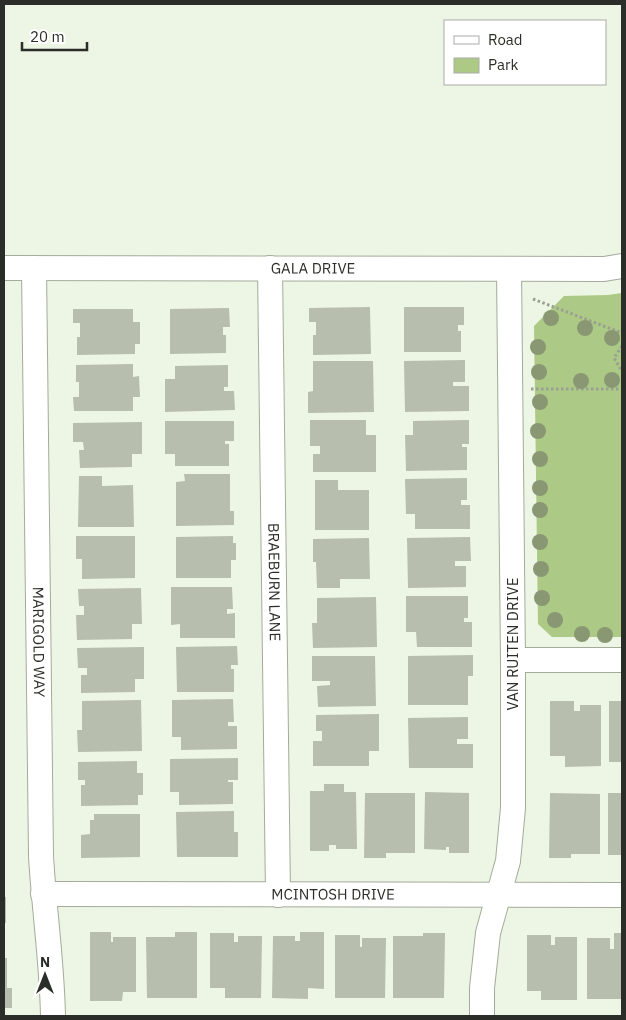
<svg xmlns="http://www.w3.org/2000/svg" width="626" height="1020" viewBox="0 0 626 1020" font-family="'IBM Plex Sans',sans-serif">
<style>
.green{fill:#acca85}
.building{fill:#b7beae}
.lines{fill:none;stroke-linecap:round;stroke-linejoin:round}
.street-casing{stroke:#a4ab9b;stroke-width:26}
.path{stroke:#9a9f93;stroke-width:3;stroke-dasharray:2.5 2.5;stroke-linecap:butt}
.street{stroke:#fff;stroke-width:24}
.tree{fill:#899873}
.labels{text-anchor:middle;stroke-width:4.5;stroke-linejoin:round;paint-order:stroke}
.street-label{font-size:15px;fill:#2b2e28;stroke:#fff}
</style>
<rect width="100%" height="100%" fill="#edf5e4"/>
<path class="green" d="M622,293V637H552L538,624L534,326L564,296L608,295Z"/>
<path class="building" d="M370,307L371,354L313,355V335H316V322H309V308Z
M404,307H464V325H458V331H461V352H404Z
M229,308L230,327H223V335H226V353L170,354V309Z
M73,309H133V322H140V344H135V354L77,355V337H80V323H73Z
M465,360V382H453V386H469V411L405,412L404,361Z
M313,361H373L374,412L308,413V392L313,391Z
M133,364V377L139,376L140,397H133V411H74L73,397H79V382H76V365Z
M228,365V387H224V391H234L235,410L165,412V379H175V366Z
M310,420H366V435H376V472H313V454H320V446H310Z
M469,420V444H462V447H467V470L406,471L405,435H413V421Z
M165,421H234V441H225V444H229V466H175V454H165Z
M142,422V454H132V467L80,468L79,450H84L83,442H73V423Z
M184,474H230V511H234V525L176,526V482L185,481Z
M79,476H102V486L133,485L134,527H78Z
M467,478V500H461V505H470V529H415V514H406L405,479Z
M315,480H338V490H369V530H315Z
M76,536H135V578L82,579V559H76Z
M233,536V543H236V560H231V578H176V537Z
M470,537L471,561H455V566H466V587L408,588L407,538Z
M369,538L370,579H340V588H317L316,562H313V539Z
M171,587H232L233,609H227V614L235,613V638H180V624L171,625Z
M141,588L142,624H132V639L77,640L76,615H84V606H79L78,589Z
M406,596H468V618H464V622H472V647H417L416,632H406Z
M376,597L377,647L313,648L312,623H317V598Z
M237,646L238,665H231V669H234V692H177L176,647Z
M144,647V679H135V692L81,693V675H87V668H78L77,648Z
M473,655V676H468V705H408V656Z
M312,656H375L376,706L318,707L317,686L330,685V681H312Z
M233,699L234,722H228V726H237V749L181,750V737H172V700Z
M141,700L142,751L78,752L77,730H82V701Z
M550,701H574V711H580V705H601V766L565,767V756H550Z
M609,701H622V762H609Z
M379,714V751H369V766H313V741H322V731H316V715Z
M468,717V739H457V744H473V768H409L408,718Z
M238,758V780H228V782H233V804L179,805V792H170V759Z
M137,761V773H143V795H138V805L81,806V785H85V780H78V762Z
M324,784H344V792H356L357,849H336V845H329V851H310V791H324Z
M425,792L469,793V853H449V847H446V850L424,849Z
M365,793H415V853H386V858H364Z
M550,793L600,794V854H571V858H549Z
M608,793H622V855H608Z
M234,811V832H238V857H177L176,812Z
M94,814H140V857L81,858V835L90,834V820H94Z
M4,897H6V923H4Z
M90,932H111V942H113V937H136V992H123L122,1001H90Z
M175,932H197V998H147L146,937H175Z
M300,932H324V989L308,988V999L272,998L273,936H295V941H300Z
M210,933H234V942H238V936H262L261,998H225V988H210Z
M423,933H445L444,998H393V936H423Z
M614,933H622V999H587V938H610V949H614Z
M335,935H360V947H362V938H386L385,998H335Z
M527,935H551V945H555V937H577V1000H541V991H527Z
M4,958H7V988H12V1008H4Z"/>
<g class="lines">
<defs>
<g id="street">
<path id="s1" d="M4,268L604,269L622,266"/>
<path id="s2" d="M34,268L41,856C44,909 52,962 53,1016"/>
<path id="s3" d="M270,268L278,895"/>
<path d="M513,660H622"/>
<path id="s4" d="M43,894L622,895"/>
<path d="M482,1016V988L488,933L508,861L513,808V660L509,269"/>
</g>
</defs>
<use href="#street" class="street-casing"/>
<path class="path" d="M533,299L622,333
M622,346L614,358L622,371
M531,389H622"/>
<use href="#street" class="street"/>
</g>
<g class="tree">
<circle cx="551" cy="318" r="8"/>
<circle cx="585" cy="328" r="8"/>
<circle cx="612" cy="338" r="8"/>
<circle cx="538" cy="347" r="8"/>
<circle cx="539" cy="372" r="8"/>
<circle cx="612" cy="380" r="8"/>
<circle cx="581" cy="381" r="8"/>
<circle cx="540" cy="402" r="8"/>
<circle cx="538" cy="431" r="8"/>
<circle cx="540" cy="459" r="8"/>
<circle cx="540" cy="488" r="8"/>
<circle cx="540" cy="510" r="8"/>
<circle cx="540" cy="542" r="8"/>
<circle cx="541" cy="569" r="8"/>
<circle cx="542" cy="598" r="8"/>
<circle cx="555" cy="620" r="8"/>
<circle cx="582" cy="634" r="8"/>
<circle cx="605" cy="635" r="8"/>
</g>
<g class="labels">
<g class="street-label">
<text dy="5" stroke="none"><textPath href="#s1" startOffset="309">GALA DRIVE</textPath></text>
<text dy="5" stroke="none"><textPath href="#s3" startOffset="314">BRAEBURN LANE</textPath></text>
<text dy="5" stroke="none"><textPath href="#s2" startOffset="374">MARIGOLD WAY</textPath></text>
<text transform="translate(513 644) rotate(-90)" y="5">VAN RUITEN DRIVE</text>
<text dy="5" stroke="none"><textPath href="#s4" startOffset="290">MCINTOSH DRIVE</textPath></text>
</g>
</g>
<rect width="626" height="1020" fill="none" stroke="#2b2e28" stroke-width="10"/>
<rect x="444" y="20" width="162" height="65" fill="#ffffff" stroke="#aaaba9"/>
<rect x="454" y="36" width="25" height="8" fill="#ffffff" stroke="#aaaba9"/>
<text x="488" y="45" font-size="15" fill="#2b2e28">Road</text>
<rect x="454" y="58" width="25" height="15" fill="#acca85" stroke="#aaaba9"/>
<text x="488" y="70" font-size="15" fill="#2b2e28">Park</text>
<g transform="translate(45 975)" stroke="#ffffff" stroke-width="4" paint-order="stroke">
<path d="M0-4L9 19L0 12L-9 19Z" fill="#2b2e28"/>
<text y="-8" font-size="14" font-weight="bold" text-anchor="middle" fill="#2b2e28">N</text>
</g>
<path d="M22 42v8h65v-8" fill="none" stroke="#2b2e28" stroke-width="2.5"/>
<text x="30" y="42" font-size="15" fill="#2b2e28" stroke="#ffffff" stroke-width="4" paint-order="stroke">20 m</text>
</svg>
